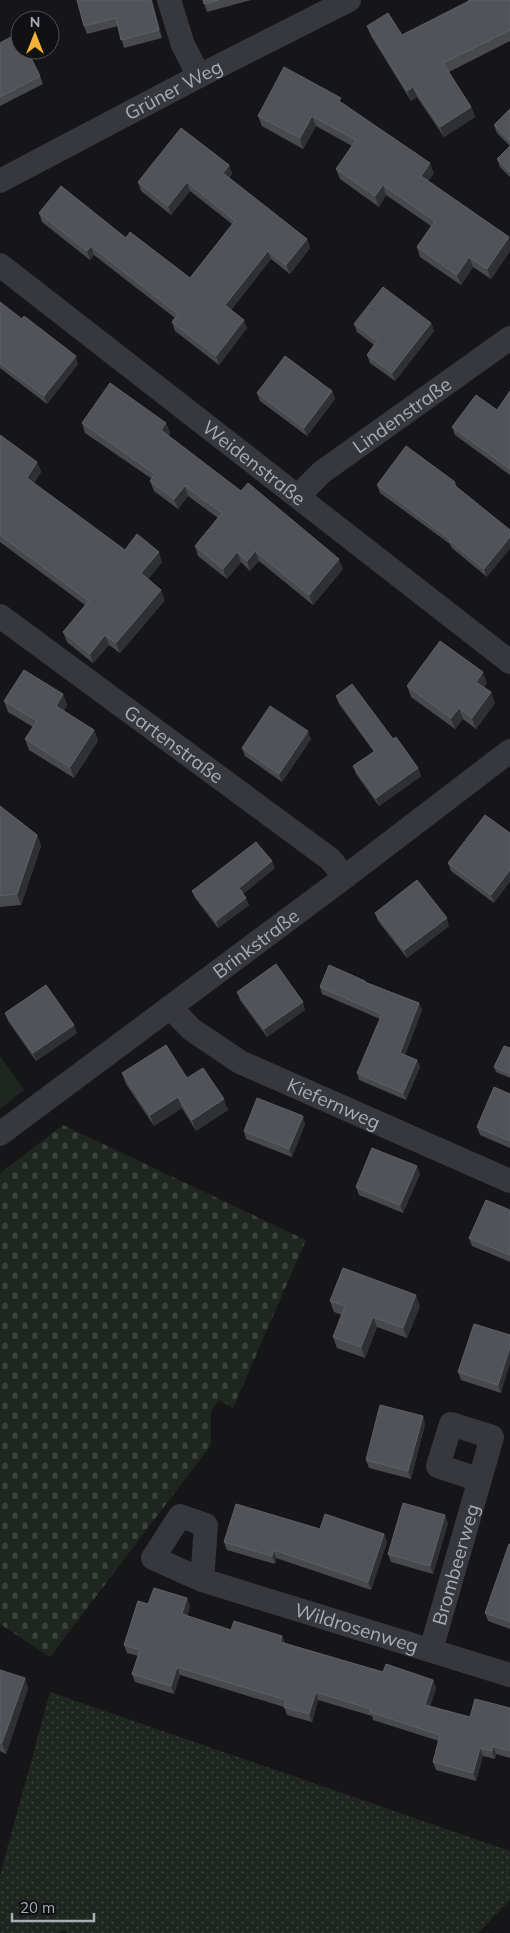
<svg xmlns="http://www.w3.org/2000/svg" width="510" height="1933" viewBox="0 0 510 1933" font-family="Mulish,sans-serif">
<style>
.grass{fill:#1e261f}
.cemetery{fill:url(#cemetery-stones)}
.park{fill:url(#park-dots)}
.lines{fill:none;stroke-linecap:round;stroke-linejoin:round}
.street{stroke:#37383d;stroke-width:24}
.wall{fill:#47494d}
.shaded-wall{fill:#2f3033}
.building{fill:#525359;stroke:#5f6168}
.labels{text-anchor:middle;stroke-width:4;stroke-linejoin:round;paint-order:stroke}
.street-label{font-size:19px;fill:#a8adb8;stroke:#111113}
</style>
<defs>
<pattern id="cemetery-stones" width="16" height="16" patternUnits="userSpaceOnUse" patternTransform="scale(1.25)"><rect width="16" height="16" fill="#1e261f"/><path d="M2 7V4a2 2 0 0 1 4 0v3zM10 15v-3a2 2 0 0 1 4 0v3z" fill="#3c433d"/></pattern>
<pattern id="park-dots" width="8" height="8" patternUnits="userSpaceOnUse" patternTransform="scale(1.25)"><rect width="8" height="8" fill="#1e261f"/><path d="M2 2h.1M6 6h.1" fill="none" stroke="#3c433d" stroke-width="1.8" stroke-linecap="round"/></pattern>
</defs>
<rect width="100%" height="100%" fill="#161618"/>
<path class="grass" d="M0,1056L24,1090L0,1109Z"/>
<path class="cemetery" d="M63,1125L306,1240L233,1408L219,1400L211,1412V1445L50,1657L0,1624V1173Z"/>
<path class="park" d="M50,1692L510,1851V1900L478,1933H67L64,1930L59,1933H0V1875Z"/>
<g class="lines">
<g class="street">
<path d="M169,0L183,45L199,76"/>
<path id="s1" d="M0,181L199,76L349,0"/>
<path id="s2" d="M0,265L510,662"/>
<path id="s3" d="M298,496L322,472L510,338"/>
<path id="s4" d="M0,616L330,859L345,877"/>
<path id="s5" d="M170,1007L191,1029L240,1062L510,1181"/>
<path id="s6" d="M0,1134L345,877L510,751"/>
<path id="s7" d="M202,1580L206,1525L180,1516L153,1558L202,1580L510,1675"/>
<path id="s8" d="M431,1650L492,1437L451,1424L438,1466L480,1480"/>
</g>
</g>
<path class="wall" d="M77,0H152L162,38L124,48L118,26L87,34L84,26Z
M203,0H251L207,12Z
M468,0H510V41L449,72L471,107L475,117L444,137L417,97L411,101L371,36L367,26L402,35L468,2Z
M0,43L40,76L43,84L0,106Z
M343,103L434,173L428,181L509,237L510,251L491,279L473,267L461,285L420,257L417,247L431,226L386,195L379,207L340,179L336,169L352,146L316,126L303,149L262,126L258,116Z
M510,109V177L500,167L497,159L510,146L497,133L494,125Z
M229,165L232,174L229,178L307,239L310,248L290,274L271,259L231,310L247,328L219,365L175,331L172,322L175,318L94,255L90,260L42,222L39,213L126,238L190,278L232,224L190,191L171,215L141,191L138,182Z
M0,302L78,364L47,404L0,368Z
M431,323L434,331L395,381L370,363L367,355L374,345L357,332L354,324Z
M332,391L335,399L307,436L260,401L257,393Z
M510,391V475L455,435L452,427L497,410Z
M82,423H166L170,433L168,436L343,569L313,605L259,561L250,571L241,562L227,579L198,556L195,546L218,518L188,496L178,509L154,491L150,481L152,479L85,433Z
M0,435L37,462L41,472L34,483L125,550L162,562L148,579L165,600L120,653L109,645L93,663L67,642L63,632L85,605L0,542Z
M455,482L487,577L452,548L450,544L380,493L377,485Z
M487,683L484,687L495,703L476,729L463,719L455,729L411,697L407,686Z
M63,694L67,705L64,711L94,730L98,741L74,778L29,750L25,739L33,727L8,712L4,701Z
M336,696L418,768L421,776L379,806L356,774L353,766L374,752L339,704Z
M311,739L282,782L245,756L242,748Z
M0,806L37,835L41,846L21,905L0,907Z
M485,815L494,903L451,871L448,863Z
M275,868L243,894L249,905L218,928L195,898L192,891Z
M375,913L449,926L407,958L378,921Z
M365,981L366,982L419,1003L422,1010L405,1055L417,1060L420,1067L406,1100L359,1080L357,1073L380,1019L322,994L320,987Z
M237,992L305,1010L267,1037L240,1000Z
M5,1013L77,1033L36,1061L8,1021Z
M510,1048V1078L496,1072L494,1067Z
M122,1073L187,1078L228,1110L196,1131L182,1108L154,1126L126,1084Z
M510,1094V1148L480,1135L477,1127Z
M305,1124L292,1157L246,1139L244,1131Z
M420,1174L403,1213L359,1195L356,1187Z
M510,1210V1262L472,1246L469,1238Z
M330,1301L420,1306L407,1338L377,1327L365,1358L337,1348L333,1337L342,1315L334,1312Z
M510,1335L501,1393L461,1380L458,1372Z
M425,1424L411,1479L369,1468L366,1460Z
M448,1523L433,1574L391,1562L388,1554Z
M320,1529L384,1534L387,1542L371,1590L276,1558L275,1564L227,1550L224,1542Z
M510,1544V1629L488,1621L485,1613Z
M148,1604L190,1606L187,1616L231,1630L282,1636L285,1643L383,1672L433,1680L436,1688L430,1706L470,1717L510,1708V1758L496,1754L495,1759L483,1756L476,1781L436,1770L433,1762L439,1741L373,1720L372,1716L318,1700L312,1722L287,1715L284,1707L180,1675L174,1694L135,1682L132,1674L138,1656L127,1653L124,1645Z
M0,1670L25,1678L28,1688L6,1754L0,1751Z"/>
<path class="shaded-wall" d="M151,0H152L162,38L159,30Z
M413,87L417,97L411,101L407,91Z
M471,107L475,117L444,137L440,127Z
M312,116L316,126L303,149L300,138Z
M430,163L434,173L424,186L421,176Z
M229,165L232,174L226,182L223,173Z
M187,182L190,191L171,215L168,206Z
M383,185L386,195L379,207L375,196Z
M509,237L510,251L491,279L487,269Z
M307,239L310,248L290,274L286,265Z
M91,246L94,255L90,260L87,251Z
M268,251L271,259L228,314L225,305Z
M469,257L473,267L461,285L457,275Z
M244,320L247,328L219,365L216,356Z
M431,323L434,331L395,381L392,373Z
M76,356L78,364L47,404L44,396Z
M332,391L335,399L307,436L304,428Z
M166,423L170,433L164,440L161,430Z
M37,462L41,472L31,488L27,478Z
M185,486L188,496L178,509L174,499Z
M510,537V549L487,577L484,569Z
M255,551L259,561L250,571L247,561Z
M159,552L162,562L145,583L141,573Z
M237,552L241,562L227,579L223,569Z
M339,559L343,569L313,605L309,595Z
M161,590L165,600L120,653L116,643Z
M105,635L109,645L93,663L90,654Z
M483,672L487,683L480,692L476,682Z
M491,692L495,703L476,729L472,718Z
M63,694L67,705L60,717L56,706Z
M459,708L463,719L455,729L451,718Z
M94,730L98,741L74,778L70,767Z
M308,731L311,739L282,782L279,774Z
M418,768L421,776L379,806L376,798Z
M37,835L41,846L21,905L17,894Z
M272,861L275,868L242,895L239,888Z
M510,870V882L494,903L491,895Z
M246,898L249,905L218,928L216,921Z
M447,918L449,926L407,958L404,950Z
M303,1002L305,1010L267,1037L264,1029Z
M419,1003L422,1010L403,1060L400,1053Z
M74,1025L77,1033L36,1061L33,1053Z
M417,1060L420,1067L406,1100L403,1093Z
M178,1097L182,1108L154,1126L150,1115Z
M224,1099L228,1110L196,1131L192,1120Z
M303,1116L305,1124L292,1157L289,1149Z
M417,1166L420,1174L403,1213L400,1205Z
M416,1295L420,1306L407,1338L403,1328Z
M373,1317L377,1327L365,1358L361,1347Z
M510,1347V1364L501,1393L498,1385Z
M423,1416L425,1424L411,1479L408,1471Z
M445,1515L448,1523L433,1574L430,1566Z
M384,1534L387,1542L371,1590L368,1582Z
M274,1550L276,1558L275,1564L272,1556Z
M187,1598L190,1606L185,1622L182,1614Z
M282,1636L285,1644L280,1642Z
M177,1667L180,1675L174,1694L171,1686Z
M25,1678L28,1688L6,1754L2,1743Z
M433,1680L436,1688L428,1713L425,1705Z
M316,1692L318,1700L312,1722L309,1714Z
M493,1746L496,1754L495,1759L492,1751Z
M480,1748L483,1756L476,1781L473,1773Z"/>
<path class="building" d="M77,0H151L159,30L121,40L116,18L84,26Z
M203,0H219L204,4Z
M469,0H510V30L443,63L471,107L440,127L413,87L407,91L367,26L388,13L402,35L469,1Z
M18,33L20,37V50H27L40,76L0,97V43Z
M284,67L341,98L339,101L430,163L421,176L509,237L487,269L469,257L457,275L417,247L435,221L383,185L375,196L336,169L356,140L312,116L300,138L258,116Z
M510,109V141L494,125Z
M181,128L229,165L223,173L307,239L286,265L268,251L225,305L244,320L216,356L172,322L178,314L91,246L87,251L39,213L61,186L126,238L130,232L190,278L235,221L187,182L168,206L138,182Z
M510,146V172L497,159Z
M383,287L431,323L392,373L367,355L377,341L354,324Z
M0,302L22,319L24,316L76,356L44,396L0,363Z
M285,356L332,391L304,428L257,393Z
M110,383L166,423L161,430L241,491L248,483L339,559L309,595L255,551L247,561L237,552L223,569L195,546L222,513L185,486L174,499L150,481L155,474L82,423Z
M510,391V469L452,427L476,395L497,410Z
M0,435L37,462L27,478L125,550L137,534L159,552L141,573L161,590L116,643L105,635L90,654L63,632L89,601L0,535Z
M406,446L455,482L453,484L510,530V537L484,569L449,540L450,539L377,485Z
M440,641L483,672L476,682L491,692L472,718L459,708L451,718L407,686Z
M24,670L63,694L56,706L94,730L70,767L25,739L37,721L4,701Z
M352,684L393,739L396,737L418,768L376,798L353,766L375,751L336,696Z
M270,706L308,731L279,774L242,748Z
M0,806L37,835L17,894L0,896Z
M485,815L510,833V870L491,895L448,863Z
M256,842L272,861L239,888L246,898L216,921L192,891Z
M417,880L447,918L404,950L375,913Z
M276,964L303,1002L264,1029L237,992Z
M329,965L365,981L364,982L419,1003L400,1053L417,1060L403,1093L357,1073L382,1014L320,987Z
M46,985L74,1025L33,1053L5,1013Z
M166,1045L187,1078L203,1068L224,1099L192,1120L178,1097L150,1115L122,1073Z
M504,1046L510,1048V1074L494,1067Z
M494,1087L510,1094V1141L477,1127Z
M257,1098L303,1116L289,1149L244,1131Z
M372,1148L417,1166L400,1205L356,1187Z
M486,1200L510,1210V1255L469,1238Z
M343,1268L416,1295L403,1328L373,1317L361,1347L333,1337L345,1306L330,1301Z
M474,1324L510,1335V1347L498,1385L458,1372Z
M380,1405L423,1416L408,1471L366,1460Z
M403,1503L445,1515L430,1566L388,1554Z
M236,1504L320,1529L325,1514L384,1534L368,1582L274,1550L272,1556L224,1542Z
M509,1544H510V1622L485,1613Z
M154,1588L187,1598L182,1614L231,1630L234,1621L282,1636L280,1642L383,1672L386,1664L433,1680L425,1705L470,1717L475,1699L510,1708V1751L493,1746L492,1751L480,1748L473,1773L433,1762L440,1735L370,1712L371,1709L316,1692L309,1714L284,1707L286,1700L177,1667L171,1686L132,1674L140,1650L124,1645L138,1601L148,1604Z
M0,1670L25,1678L2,1743H0Z"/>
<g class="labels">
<g class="street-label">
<text dy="7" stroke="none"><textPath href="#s1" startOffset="196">Grüner Weg</textPath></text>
<text dy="7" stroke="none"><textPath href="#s3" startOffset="132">Lindenstraße</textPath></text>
<text dy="7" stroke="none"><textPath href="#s2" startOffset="322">Weidenstraße</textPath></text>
<text dy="7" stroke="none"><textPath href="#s4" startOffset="216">Gartenstraße</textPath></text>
<text dy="7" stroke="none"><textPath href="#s6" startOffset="319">Brinkstraße</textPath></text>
<text dy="7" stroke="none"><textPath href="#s5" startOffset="192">Kiefernweg</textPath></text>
<text dy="7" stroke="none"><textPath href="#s8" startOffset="89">Brombeerweg</textPath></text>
<text dy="7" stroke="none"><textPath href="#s7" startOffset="348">Wildrosenweg</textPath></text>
</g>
</g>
<g transform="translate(35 35)"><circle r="24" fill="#111113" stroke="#4d4f55"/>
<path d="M0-4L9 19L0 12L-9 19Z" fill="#f2b134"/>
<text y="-8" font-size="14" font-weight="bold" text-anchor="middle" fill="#a8adb8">N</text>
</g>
<path d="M12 1913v8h82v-8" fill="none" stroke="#a8adb8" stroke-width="2.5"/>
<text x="20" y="1913" font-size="15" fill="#a8adb8" stroke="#111113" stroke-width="4" paint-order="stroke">20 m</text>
</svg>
